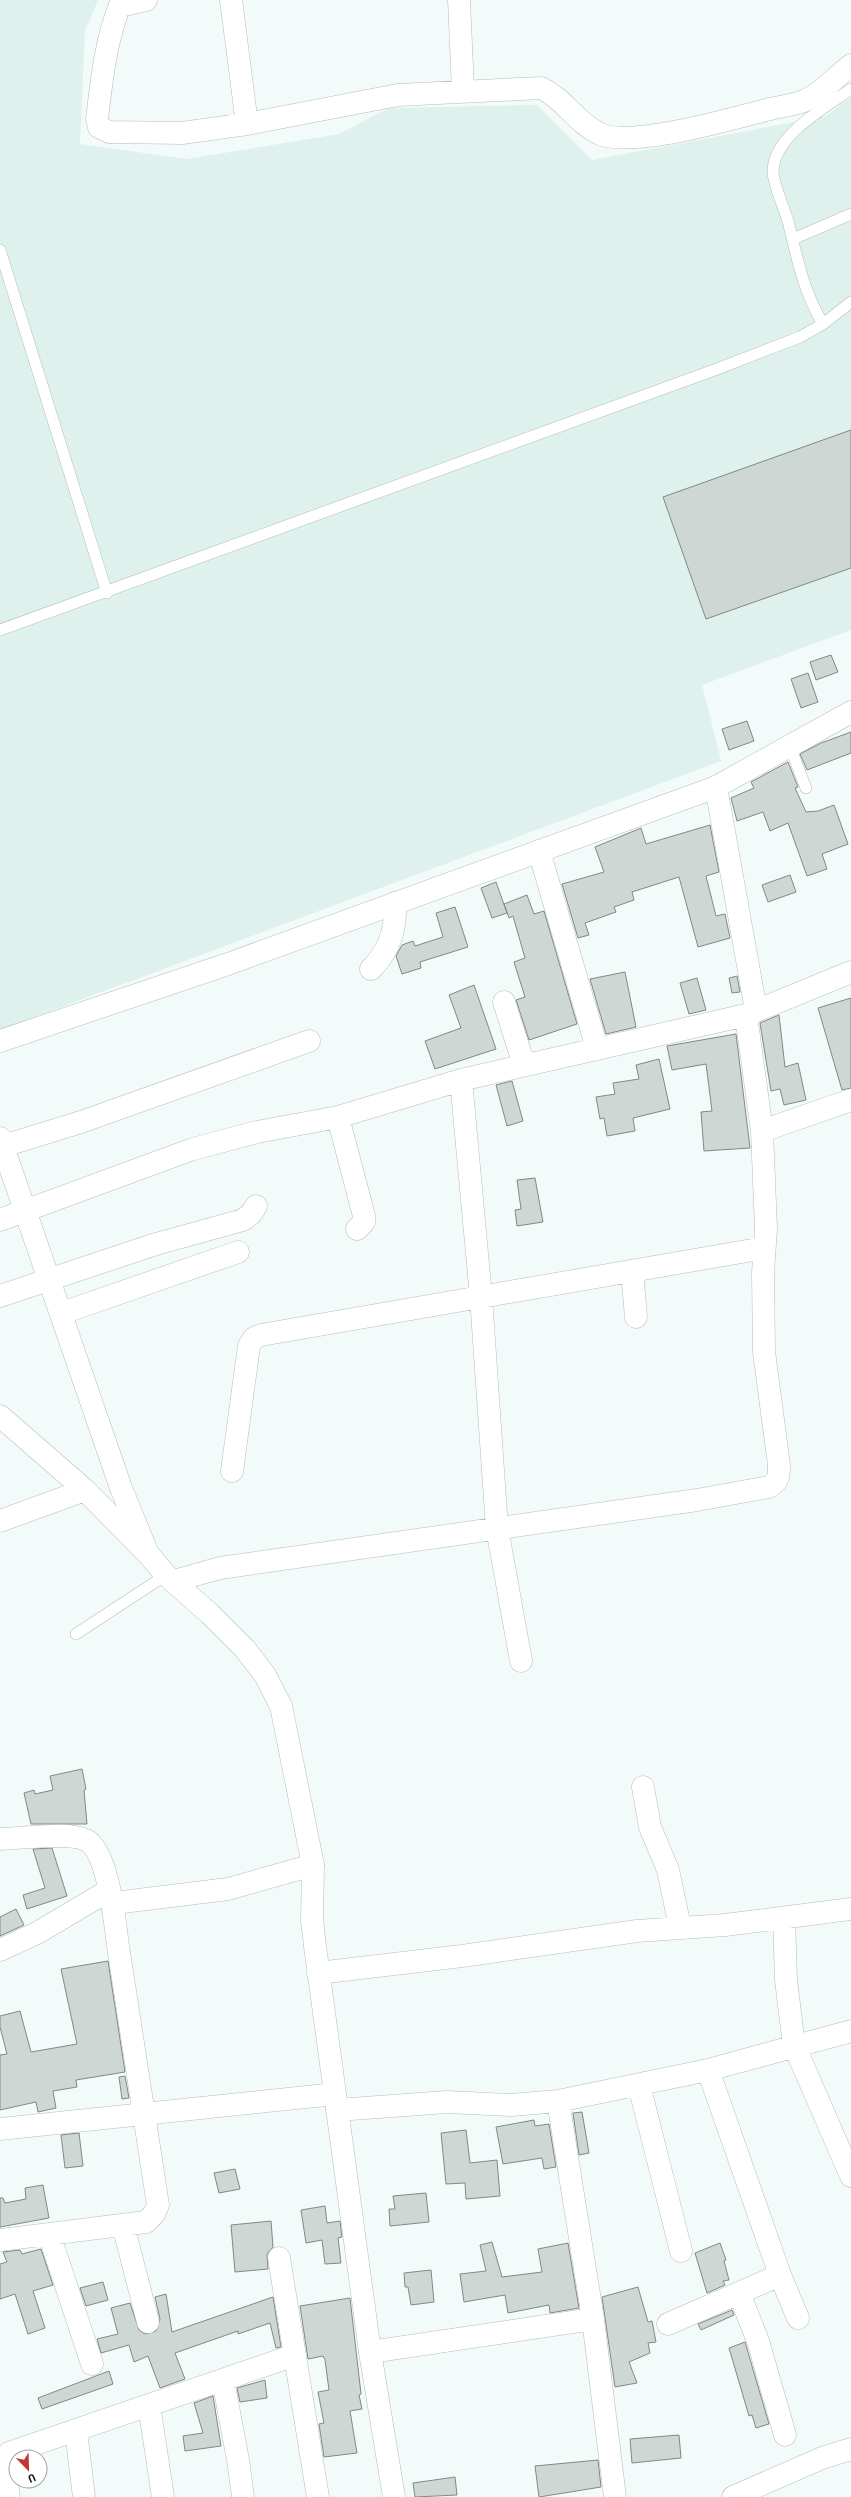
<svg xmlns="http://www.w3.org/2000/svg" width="851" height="2497" viewBox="0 0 851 2497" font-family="Barlow,sans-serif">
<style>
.built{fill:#dff1ec}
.building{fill:#ced7d4;stroke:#818987}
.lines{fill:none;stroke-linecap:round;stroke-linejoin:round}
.service-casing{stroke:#b4bdba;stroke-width:12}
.minor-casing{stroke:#b4bdba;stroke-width:23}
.tertiary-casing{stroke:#b4bdba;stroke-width:23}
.service{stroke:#fff;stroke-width:11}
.minor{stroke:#fff;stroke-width:22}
.tertiary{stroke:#fff;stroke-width:22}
</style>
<rect width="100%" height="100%" fill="#f2fbf9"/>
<path class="built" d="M0,0H98L85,31L80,144L187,159L339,134L389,108L537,105L592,160L826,116L851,97V630L702,685L721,761L0,1030Z"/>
<path class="building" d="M851,430V568L706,619L663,497Z
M831,655L838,672L816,680L810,662Z
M808,673L818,702L801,708L791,679Z
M747,721L754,741L729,750L722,729Z
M851,732V753L807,770L800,754L821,743Z
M788,762L798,787L795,788L806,812L818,811L834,805L848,844L822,854L827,869L807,876L788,823L770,831L763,812L737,821L731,798L754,788L751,782Z
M710,825L719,872L706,876L716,916L725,914L730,938L698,947L679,877L632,892L634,900L614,907L616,912L585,923L589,935L578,938L562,884L604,872L595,847L641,828L646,844Z
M790,875L796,892L768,902L762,885Z
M496,882L507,913L492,918L481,888Z
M527,895L534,914L544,911L577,1024L529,1040L516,1000L525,997L514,962L525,958L513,916L509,918L504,904Z
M455,907L468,947L420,962L421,968L402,974L396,956L402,945L413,941L415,946L443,937L436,913Z
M625,972L636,1027L606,1034L590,979Z
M737,976L740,992L732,993L729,978Z
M697,978L706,1010L689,1014L680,983Z
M474,985L496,1049L435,1069L425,1041L461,1028L449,995Z
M851,998V1088L842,1090L818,1008Z
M779,1015L785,1067L798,1063L806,1100L784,1105L780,1089L771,1091L760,1023Z
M736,1034L750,1148L704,1151L701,1112L712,1111L706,1064L672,1070L667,1046Z
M659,1059L670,1109L633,1118L635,1131L607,1136L604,1118L600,1119L596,1097L615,1094L613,1083L639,1079L636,1065Z
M512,1081L523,1121L507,1126L496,1085Z
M535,1178L543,1222L517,1226L515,1210L521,1209L517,1180Z
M82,1769L86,1789L84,1790L87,1824H31L24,1793L34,1790L35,1794L53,1790L50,1776Z
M52,1848L67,1896L27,1909L23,1895L45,1888L33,1849Z
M16,1909L24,1925L0,1936V1917Z
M108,1961L125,2072L76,2080L77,2087L53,2091L56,2108L38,2112L36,2102L0,2110V2055L7,2054L0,2027V2016L20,2011L31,2052L77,2044L61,1969Z
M125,2076L129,2098L122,2099L119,2077Z
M582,2112L589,2153L579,2155L573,2113Z
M534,2120L535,2126L549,2124L556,2167L544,2169L542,2158L503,2164L496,2127Z
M466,2130L470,2163L497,2160L500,2196L466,2199L465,2183L446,2184L441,2133Z
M79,2133L83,2166L65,2168L61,2135Z
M235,2169L240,2189L219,2193L214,2173Z
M43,2185L49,2218L0,2227V2198H3L5,2203L26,2199L25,2188Z
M426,2193L429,2222L390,2226L389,2209H395L393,2196Z
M325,2206L327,2223L340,2221L342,2237L338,2238L341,2263L325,2264L322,2240L306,2243L301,2210Z
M271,2221L273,2247L267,2254L268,2269L235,2272L231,2225Z
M492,2242L502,2277L542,2272L538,2249L568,2243L579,2308L550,2313L549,2305L508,2313L505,2295L464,2302L460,2274L486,2271L480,2245Z
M720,2243L726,2260L724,2261L729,2280L723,2281L725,2285L707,2293L695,2253Z
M41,2249L53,2285L33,2291L45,2328L28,2334L15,2294L0,2299V2264L7,2262L3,2252L20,2250L22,2254Z
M431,2270L434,2302L411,2305L408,2287H405L404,2273Z
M103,2282L108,2300L86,2306L80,2288Z
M638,2287L648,2322L652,2321L656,2342L648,2343L650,2353L629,2362L637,2383L615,2387L602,2297Z
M166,2294L172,2332L273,2297L281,2347L276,2348L270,2323L238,2334V2331L175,2353L185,2379L160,2388L148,2356L134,2362L129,2345L101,2353L97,2339L118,2334L111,2308L130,2303L139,2330L145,2334L156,2331L160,2319L155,2297Z
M350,2298L361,2394L359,2395L362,2409L350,2411L357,2453L324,2457L319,2424L324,2423L318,2392L329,2390L325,2360L323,2356L308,2359L300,2306Z
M732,2310L734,2315L701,2330L698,2324Z
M745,2342L769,2424L756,2428L752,2415L749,2416L729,2348Z
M109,2371L113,2384L42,2409L38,2398Z
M265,2380L267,2398L240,2402L237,2388Z
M213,2396L221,2446L185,2451L183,2436L203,2433L194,2403Z
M679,2435L681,2458L632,2463L630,2439Z
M598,2460L601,2487L539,2497L535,2466Z
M455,2477L457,2495L415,2497L413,2483Z"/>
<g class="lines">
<defs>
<path id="service" d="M793,239L851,214
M0,250L107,593
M823,324C805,294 798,263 790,229C787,212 773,187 773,171C774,135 826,107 851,89
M0,630L717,369L800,337L823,324L851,302
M790,747L806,788
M76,1634L166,1575"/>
<path id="minor" d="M122,0C106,38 102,77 97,119L99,127L109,132L182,133L247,124L398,95L541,88C564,98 576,123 600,134C633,148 734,118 770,109C782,106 795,105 806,100C824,92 835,77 851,65
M231,0L247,124
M459,0L463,90
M120,6L146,0
M716,787L756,1010
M539,851L597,1048
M371,969C390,950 396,929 395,903
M504,1002L524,1065
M338,1117L364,1216V1222L357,1229
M762,1131L851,1100
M0,1147L81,1122L309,1041
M0,1220L193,1149L257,1132L338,1117L461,1080
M632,1271L636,1317
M0,1296L156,1244L243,1220L251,1214L256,1206
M62,1313L238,1252
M0,1416L85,1490L148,1554
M232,1471L249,1346L254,1338L261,1335L764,1248
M0,1521L85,1490
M174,1581L220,1568L697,1500L769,1487C779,1481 779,1476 779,1465L764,1352L763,1273L766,1229L762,1131L746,1015
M521,1661L497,1528L481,1297L461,1080L746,1015L851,972
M643,1787L650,1827L668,1870L680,1927
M0,1839C20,1839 69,1831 86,1840C108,1851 115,1922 118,1946L158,2205L154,2214L146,2222L0,2240
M114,1903L228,1889L313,1865
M784,1919L786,1980L794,2045L851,2176
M0,1950L37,1933L108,1891
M318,1973L462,1956L637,1931L725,1925L851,1909
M708,2070L780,2275L798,2318
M639,2085L681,2251
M558,2101L593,2319L615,2497
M337,2110L447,2102L511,2105L558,2101L708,2070L851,2031
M123,2225L148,2322
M49,2234L92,2364
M279,2258L318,2497
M739,2293L758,2341L785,2435
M668,2324L780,2275
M370,2352L593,2319
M223,2380L238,2460L243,2497
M149,2405L163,2497
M76,2431L84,2497
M9,2497L4,2463L9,2453L295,2355
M733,2497L822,2458L851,2449"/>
<path id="tertiary" d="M0,1041L228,964L672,803L716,787L851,712
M0,1138L121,1488L148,1554L166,1575L210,1614L245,1649L265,1675L281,1706L313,1865L312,1920L315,1946L370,2352L394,2497
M0,2129L335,2094"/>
</defs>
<use href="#service" class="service-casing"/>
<use href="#minor" class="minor-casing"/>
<use href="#tertiary" class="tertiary-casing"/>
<use href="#service" class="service"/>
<use href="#minor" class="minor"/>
<use href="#tertiary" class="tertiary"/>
</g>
<g transform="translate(28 2469) rotate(157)"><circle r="19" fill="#ffffff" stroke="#a0a1a1"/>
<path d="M0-3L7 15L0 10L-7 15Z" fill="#c43633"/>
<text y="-6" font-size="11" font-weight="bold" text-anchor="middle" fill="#121514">U</text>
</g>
</svg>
